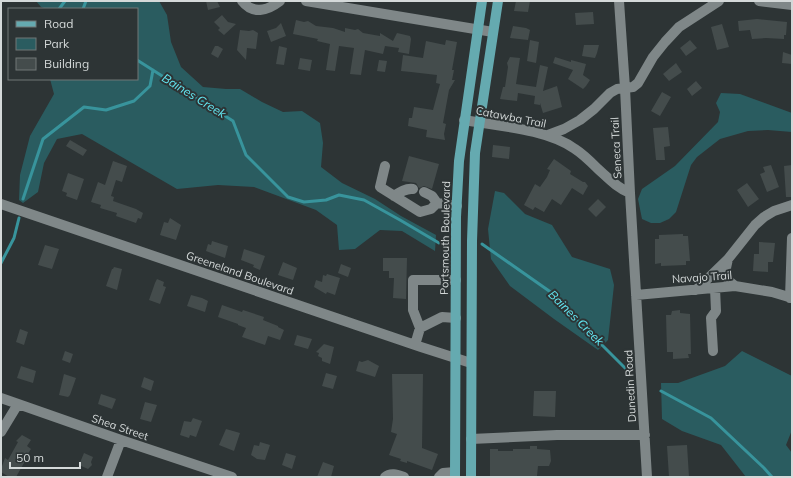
<svg xmlns="http://www.w3.org/2000/svg" width="793" height="478" viewBox="0 0 793 478" font-family="Mulish,sans-serif">
<style>
.green{fill:#2a5c60}
.lines{fill:none;stroke-linecap:round;stroke-linejoin:round}
.stream{stroke:#38949c;stroke-width:3}
.building{fill:#444c4c}
.minor{stroke:#7f8788;stroke-width:10}
.major{stroke:#65aab0;stroke-width:10}
.labels{text-anchor:middle;stroke-width:4;stroke-linejoin:round;paint-order:stroke}
.street-label{font-size:11px;fill:#d4d9d9;stroke:#2d3435}
.water-label{font-size:12px;font-style:italic;fill:#63e8f3;stroke:#2d3435}
</style>
<rect width="100%" height="100%" fill="#2d3435"/>
<path class="green" d="M36,1H159L167,15L171,42L181,67L203,87L226,89H240L262,102L283,112L302,111L320,123L323,143L321,167L342,183L375,199L401,216L436,235L435,251L402,231L380,230L355,249L339,250L337,225L316,210L254,187L218,185L177,189L82,134L57,139L44,163L38,192L23,203L19,200L20,175L30,136L54,94L50,79H137V9H47L41,7Z
M721,93L740,94L792,113V132L768,130L748,131L720,139L697,157L691,165L676,212L669,219L660,223H651L642,219L638,199L642,189L675,166L718,122L720,112L716,103Z
M495,191L504,193L525,214L552,225L572,257L610,269L614,285L608,340L598,350L554,319L510,286L491,259L488,229Z
M742,351L792,376V430L786,445L792,453V477H746L721,445L682,431L662,419L661,383H678L725,366Z"/>
<g class="lines">
<path class="stream" d="M59,9L65,1
M83,9L86,1
M137,60L233,121L246,155L288,197L304,202L326,200L339,195L364,200L400,220L439,243
M23,199L43,139L84,107L106,110L134,101L150,86L153,70
M482,244L552,293L569,312L626,369
M1,263L14,238L19,218
M661,391L711,418L764,468L772,477"/>
</g>
<path class="building" d="M206,1H217L220,7L208,10Z
M516,1H530L528,12L514,11Z
M593,12L594,24L576,25L575,13Z
M222,15L228,22L236,24L224,35L218,30L220,28L214,22Z
M757,19L787,22L786,35H784V39L766,38L752,39L750,30L739,31L738,21Z
M296,20L304,22L308,21L316,26L333,28L345,32V28L355,30L358,29L363,33L380,36V33L393,41L397,33L410,36L411,39L409,54L398,52L399,48L385,46L383,54L365,50L361,75L350,74L354,48L339,46L335,71L326,70L330,44L317,41L318,39L293,34Z
M281,23L286,36L271,42L267,31L276,28Z
M722,24L729,47L717,50L711,27Z
M513,26L526,28L530,30L528,40L510,38Z
M240,30L249,31L253,30L258,33L256,49L247,48L246,60L237,50Z
M446,40L457,42L452,70H454L452,80H455L449,90L443,123L446,124L444,134L445,140L426,137L427,130L408,126L409,118H412L414,107L433,110L440,84L436,83L437,75L411,72L401,71L403,55L423,58L426,41L445,45Z
M530,40L539,42L536,63L527,61Z
M690,40L697,48L686,56L680,48Z
M584,45H599L597,53L595,58L582,56Z
M215,46H218L223,49L218,58L211,54Z
M279,46L287,48L284,65L276,64Z
M783,52L792,55V64L782,63Z
M510,57L520,58L516,84L536,87L540,65L548,67L543,91L557,86L562,107L543,113L540,103V105L534,104L535,96L518,93L517,101L500,99L503,87H505L508,67L507,63Z
M555,57L571,62V60L586,64L583,75L590,80L586,86L583,89L568,79L573,70L553,63Z
M300,58L312,60L310,71L298,69Z
M379,60L387,61L385,72L377,71Z
M676,63L682,72L669,81L663,74Z
M696,81L702,88L692,96L687,89Z
M662,92L671,97L660,116L651,111Z
M668,127L670,146L664,147L665,160H656L653,128Z
M70,140L87,150L83,156L66,146Z
M493,145L510,147L509,159L492,157Z
M409,156L439,164L432,189L424,186L419,188L416,183L402,181Z
M554,159L571,171L570,174L583,182H585L588,186L583,195L572,188L561,205L552,199L544,212L535,207L533,210L524,205L535,184L540,187L547,177L550,170L547,169Z
M113,161L127,166L122,182L116,180L111,196L114,197L113,201L136,209L143,213L141,219L138,218L136,223L116,216L117,213L100,208L101,205L91,202L98,182L105,185Z
M771,165L779,187L767,192L760,174L765,172L763,167Z
M792,165V197H786L784,166Z
M68,173L84,179L77,200L66,196L67,193L62,191Z
M747,183L759,199L748,207L737,190Z
M598,199L606,207L596,217L588,209Z
M170,218L181,225L176,240L160,235L164,222L168,223Z
M683,234V236H688L690,261H686V265L661,266V263L655,264V239H659V235Z
M212,241L228,246L225,258L206,251L208,244L211,245Z
M759,242L775,243L773,262H768V272L753,271L754,254H759Z
M45,245L59,249L52,269L38,265Z
M244,249L265,256L260,270L253,267L254,265L241,260Z
M383,258H407L406,299L393,298L394,278H389V271H383Z
M283,262L297,268L293,280L278,275Z
M341,264L351,268L348,277L338,273Z
M114,267L122,269L117,290L106,286L112,269H113Z
M327,274L340,278L335,295L327,292L326,294L314,287L316,280L322,282L323,275L326,276Z
M157,279L164,282L163,286L166,287L160,304L149,300L155,283Z
M191,295L202,298L208,301L205,312L187,306Z
M222,305L242,312L243,310L264,317L263,320L278,326V327L284,330L280,340L268,336L265,345L242,337L246,328L238,325V324L218,317Z
M680,310V313L690,314L691,354H688L689,358L673,359V352H667L666,315H671L672,311Z
M20,329L28,332L24,345L16,342Z
M297,335L312,339L308,349L294,345Z
M324,344L334,347L330,364L322,361V358L318,356L319,353L316,352Z
M65,351L73,354L70,363L62,360Z
M368,360L379,366L375,377L356,371L359,361L362,362Z
M21,366L36,371L33,383L17,378Z
M326,373L337,376L333,389L322,386Z
M64,374L76,378L70,395L68,397L59,395Z
M392,374H423L422,448L438,454L432,470L407,461V463L400,461L401,459L389,455L397,434L391,432L393,419Z
M144,377L154,381L151,391L141,387Z
M534,391H556L555,417L533,416Z
M101,394L116,399L112,409L98,404Z
M145,402L157,405L151,422L140,419Z
M193,418L202,421L196,437L190,435L189,438L180,435L184,421L191,422Z
M226,429L240,433L234,451L219,445Z
M22,435L31,440L27,446L31,449L27,455L28,456L16,477H9L1,472V469L5,458L8,460L18,442L16,441Z
M260,442L270,445L265,460L257,459L251,455L254,445L259,446Z
M687,445L689,477H669L667,446Z
M530,446H537V449L550,450L551,461L549,466H538L537,476L532,477H490V449H498V451H513V449H530Z
M84,453L93,457L91,462L92,465L88,469L79,465Z
M286,453L296,456L292,469L282,465Z
M323,462L334,466L331,477H317Z"/>
<g class="lines">
<path class="minor" d="M242,1C253,15 267,11 280,1
M306,1L493,32
M619,1L625,88L630,193L647,477
M759,1L792,5
M464,120C498,126 547,129 575,149C583,154 591,162 598,169C608,178 617,188 630,193
M548,135L564,129L580,120L594,109L610,93L617,89L633,87L638,83L653,57L665,42L679,27L719,1
M385,166L380,187L420,212L431,209L437,203L457,206
M424,192L432,196L437,203
M394,196C400,192 406,188 413,189
M1,204L421,347L471,363
M735,286L730,282L727,278L726,268L728,259L755,225L764,217L774,211L792,205
M696,290L728,259
M636,295L735,286L772,292L792,298
M790,298L792,238
M420,328L413,310V280H456
M415,345L420,328L442,317L456,318
M713,351L711,318L716,311L715,288
M1,398L121,440L232,477
M1,432L18,404
M471,439L557,435H645
M107,477L121,440
M385,477C391,472 398,475 404,477
M439,477L443,473L455,472"/>
<path class="major" d="M455,477L456,217L459,161L482,1
M471,477L472,241L475,153L498,1"/>
</g>
<g class="labels">
<g class="street-label">
<text transform="translate(511 117) rotate(11)" y="4">Catawba Trail</text>
<text transform="translate(616 148) rotate(-93)" y="4">Seneca Trail</text>
<text transform="translate(445 238) rotate(-89)" y="4">Portsmouth Boulevard</text>
<text transform="translate(240 273) rotate(19)" y="4">Greeneland Boulevard</text>
<text transform="translate(702 277) rotate(-4)" y="4">Navajo Trail</text>
<text transform="translate(630 386) rotate(-93)" y="4">Dunedin Road</text>
<text transform="translate(120 427) rotate(19)" y="4">Shea Street</text>
</g>
<g class="water-label">
<text transform="translate(194 96) rotate(32)" y="4">Baines Creek</text>
<text transform="translate(576 318) rotate(45)" y="4">Baines Creek</text>
</g>
</g>
<rect width="793" height="478" fill="none" stroke="#d4d9d9" stroke-width="4"/>
<rect x="8" y="8" width="130" height="72" fill="#2d3435" stroke="#707677"/>
<rect x="16" y="21" width="20" height="6" fill="#65aab0" stroke="#707677"/>
<text x="44" y="28" font-size="12" fill="#d4d9d9">Road</text>
<rect x="16" y="38" width="20" height="12" fill="#2a5c60" stroke="#707677"/>
<text x="44" y="48" font-size="12" fill="#d4d9d9">Park</text>
<rect x="16" y="58" width="20" height="12" fill="#444c4c" stroke="#707677"/>
<text x="44" y="68" font-size="12" fill="#d4d9d9">Building</text>
<path d="M10 462v6h70v-6" fill="none" stroke="#d4d9d9" stroke-width="2"/>
<text x="16" y="462" font-size="12" fill="#d4d9d9" stroke="#2d3435" stroke-width="3" paint-order="stroke">50 m</text>
</svg>
